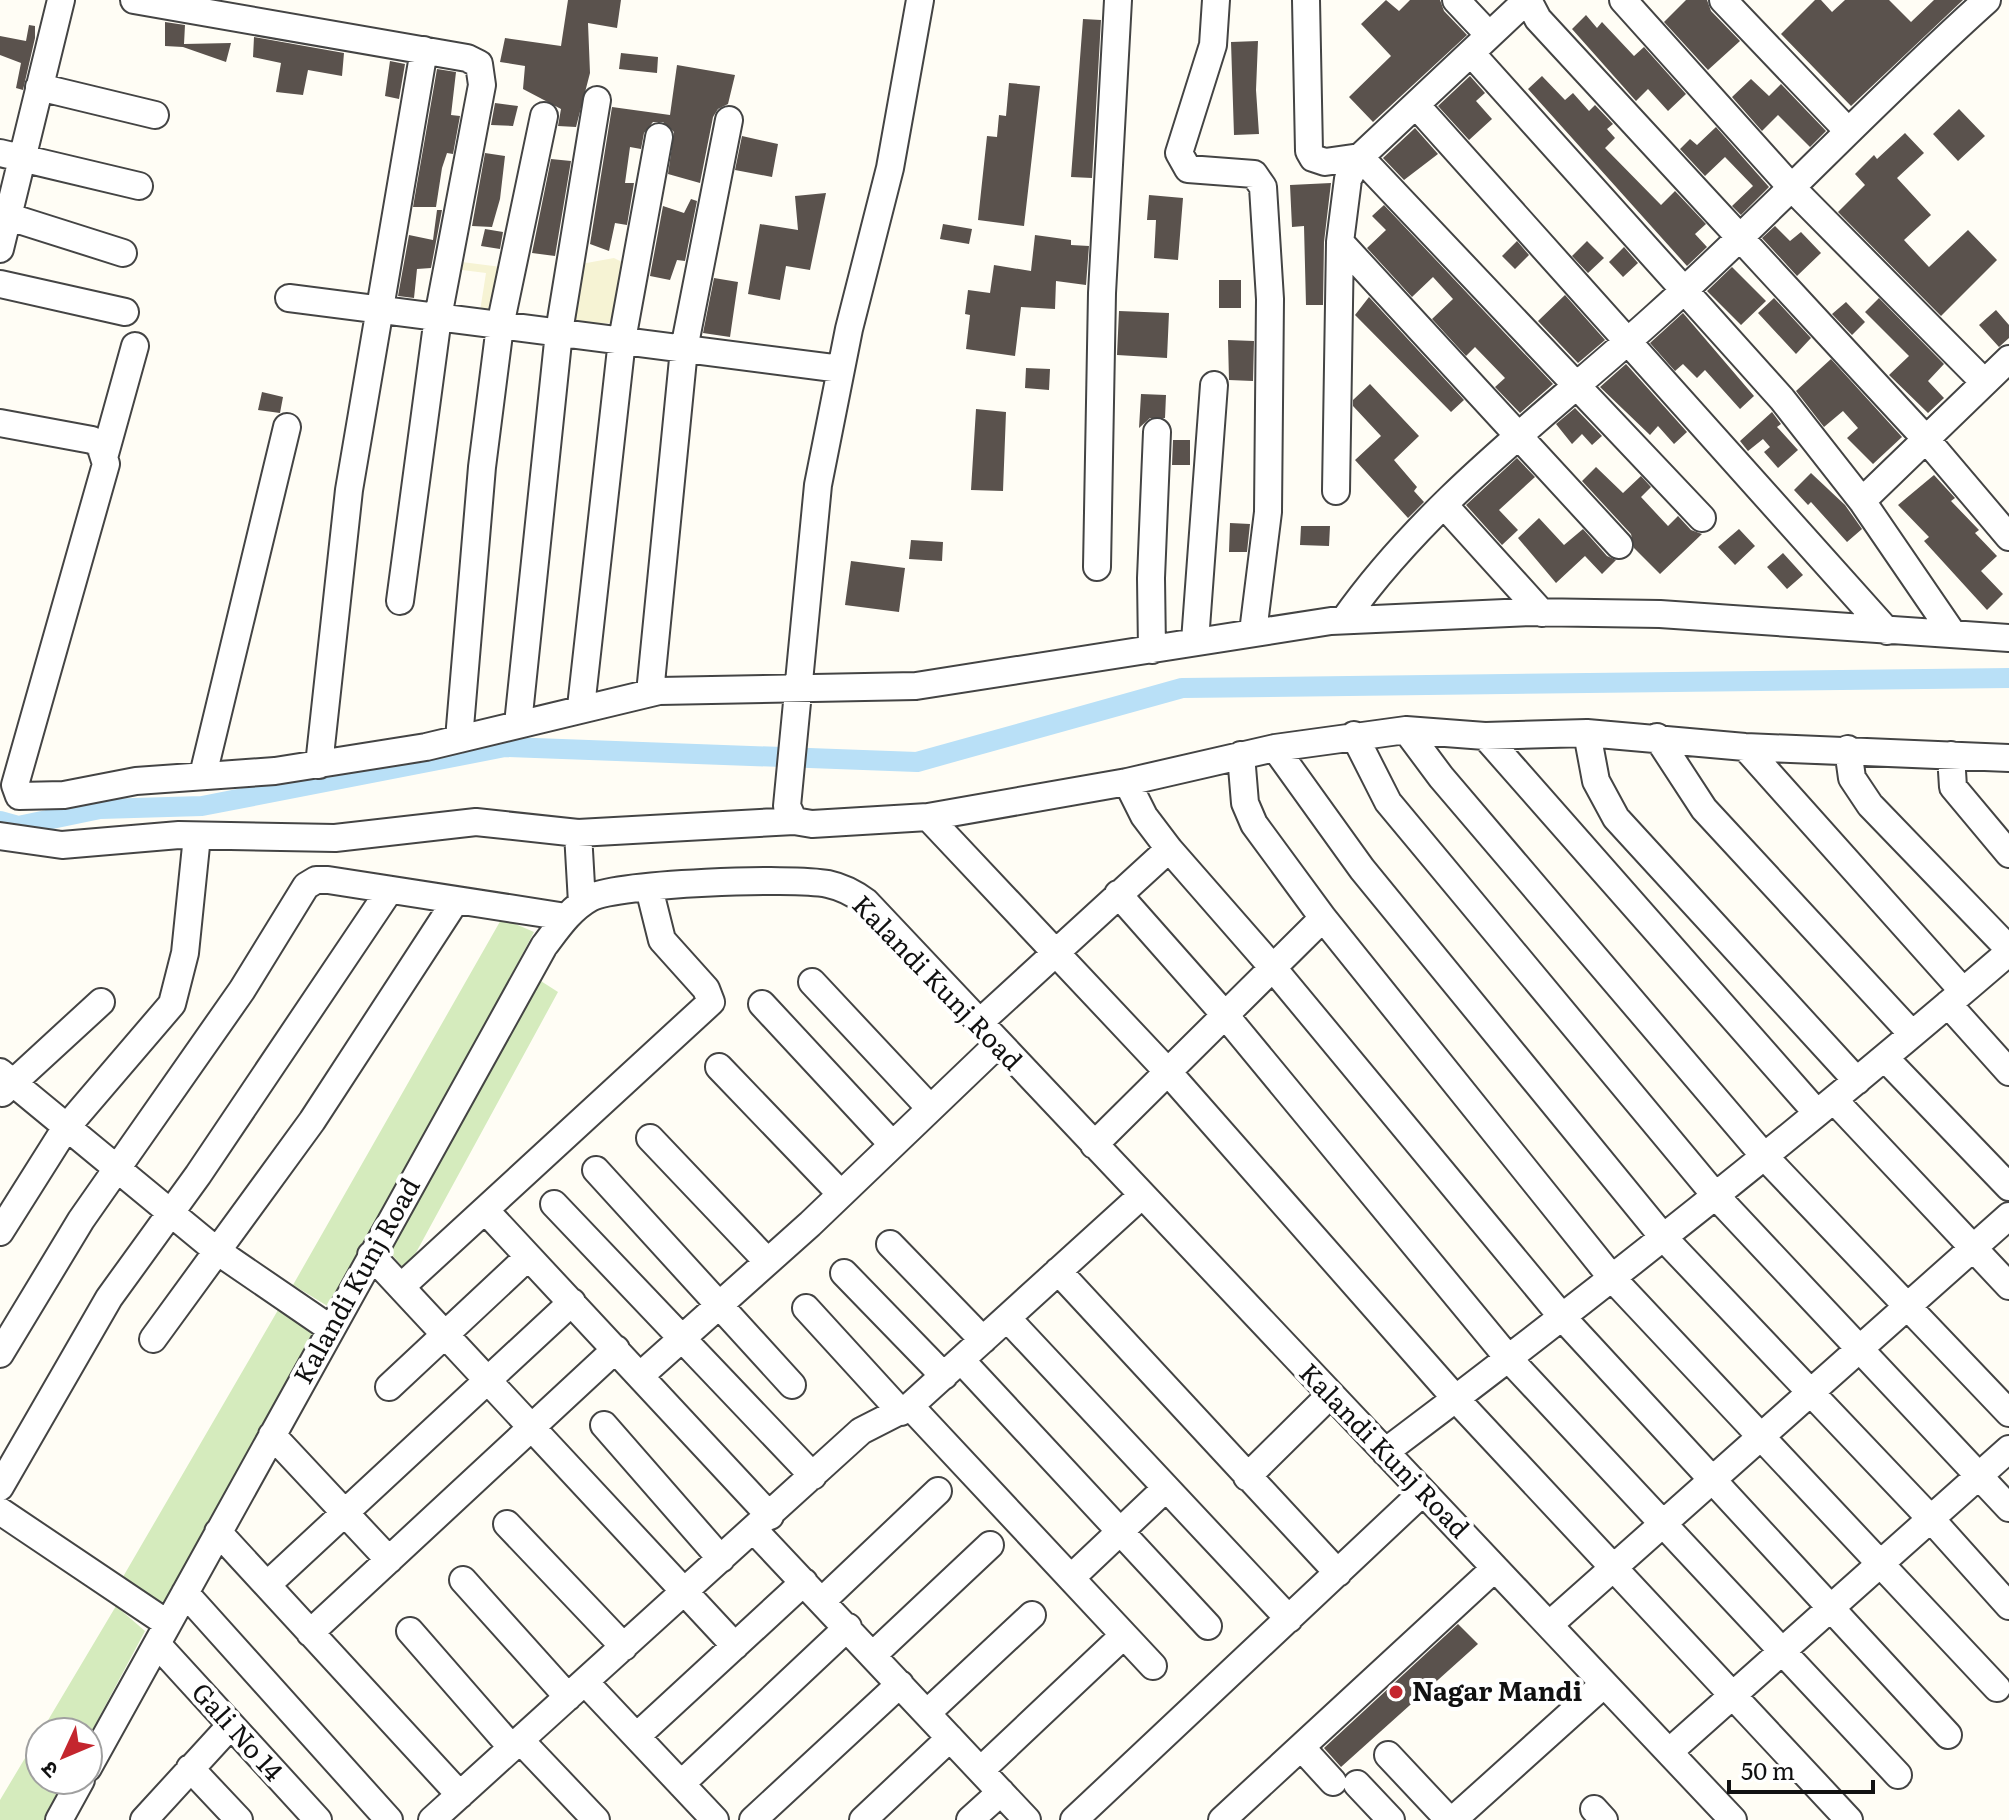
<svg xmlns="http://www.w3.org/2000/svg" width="2009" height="1820" viewBox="0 0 2009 1820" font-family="Literata,'Noto Sans Devanagari',serif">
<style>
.farmland{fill:#f6f3d4}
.green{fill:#d5ebbd}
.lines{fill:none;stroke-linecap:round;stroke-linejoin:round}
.canal{stroke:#b9e0f7;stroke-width:20}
.building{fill:#5a524d}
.minor-casing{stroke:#444;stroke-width:30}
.minor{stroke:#fff;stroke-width:26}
.poi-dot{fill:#c4262e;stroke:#fff;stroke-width:3}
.labels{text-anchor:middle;stroke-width:8;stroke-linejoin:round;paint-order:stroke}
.street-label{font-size:26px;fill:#111;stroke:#fff}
.poi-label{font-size:26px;font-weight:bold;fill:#111;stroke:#fff;text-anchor:start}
</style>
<rect width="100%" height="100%" fill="#fffdf5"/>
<path class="farmland" d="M614,258L622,262V306L614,323L572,324L581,264Z
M462,262L509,268L499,315L480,311L486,273L462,270Z"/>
<path class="green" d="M502,918L534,932L334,1310L293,1285Z
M533,976L558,992L406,1271L388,1250Z
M285,1298L328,1323L167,1613L120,1582Z
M116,1606L145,1631L88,1738V1732H41Z
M40,1733V1780H66L44,1820H0V1800Z"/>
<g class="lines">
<path class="canal" d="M0,821L18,826L100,809L202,806L505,747L917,762L1182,688L2009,678"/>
</g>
<path class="building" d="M568,0H621L617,28L588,23L590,73L576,127L558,126L561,109L523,89L525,66L500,62L505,38L561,46Z
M1386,0L1399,11L1410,0H1440L1444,11L1467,35L1373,122L1349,97L1391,56L1361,24Z
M1686,0H1707L1711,11L1740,41L1708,70L1664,22Z
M1815,0H1821L1832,12L1845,0H1889L1911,22L1934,0H1963L1851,106L1781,34Z
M1586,15L1597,28L1602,22L1634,56L1644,47L1686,94L1668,111L1648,89L1636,101L1572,29Z
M1083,19L1101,20L1092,178L1071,177Z
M165,22L185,25L184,44L231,43L226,62L183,47L165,46Z
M29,25L35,26V38L23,90L16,88L21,63L0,55V36L26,41Z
M254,37L344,53L342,76L308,70L303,95L276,92L281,63L253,57Z
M1258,41L1256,90L1259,134L1234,135L1231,42Z
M621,53L658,57L657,73L619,69Z
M390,61L405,64L399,99L385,96Z
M677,65L735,75L728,104L718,109L713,117L700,183L668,174L674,132L663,122H653L644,133L641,149L630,147L625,183H634L627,225L615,223L609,251L590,244L612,107L670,115Z
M437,69L456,72L451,115L460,116L453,154L447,153L442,168L436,207H413Z
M1470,76L1485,93L1476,101L1492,119L1469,140L1438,106Z
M1542,76L1565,100L1573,93L1589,111L1595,105L1613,124L1607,129L1615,138L1605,148L1661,205L1675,191L1706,224L1695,234L1707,247L1687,266L1528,89Z
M1751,79L1769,96L1781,84L1826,131L1810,147L1778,115L1762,131L1732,97Z
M1009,83L1040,86L1024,226L978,220L987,136L997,137L999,115L1006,116Z
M495,103L518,106L513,126L491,125Z
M1959,109L1985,136L1958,161L1933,134Z
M1716,127L1769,187L1741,215L1732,206L1753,186L1725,157L1705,176L1680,149L1690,139L1697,145Z
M1415,128L1438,154L1404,180L1383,158Z
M1905,133L1924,153L1897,178L1931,215L1904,240L1929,267L1968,230L1997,260L1941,316L1838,212L1865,185L1855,174L1874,155L1877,159Z
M742,136L778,144L772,177L735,170Z
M485,153L505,156L500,199L492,227L472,226Z
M551,159L571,161L555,256L532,253Z
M1331,183L1324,242L1323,305H1306L1304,226L1292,227L1290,185Z
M826,193L810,270L786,266L780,300L748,294L760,224L798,230L795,196Z
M1149,195L1183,198L1178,260L1154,258L1156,220H1147Z
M691,199L697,201L685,261L677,260L670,280L650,276L663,206L684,213Z
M1384,205L1553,384L1520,413L1495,387L1505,378L1475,347L1466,356L1432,319L1453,299L1433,277L1412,297L1367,248L1386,230L1372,216Z
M437,210H442L431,268L417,269L414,298L398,296L409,235L433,240Z
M943,224L972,229L969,244L940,239Z
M1775,226L1790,241L1801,232L1821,253L1797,276L1762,238Z
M485,229L503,232L500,249L481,246Z
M1035,235L1071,240V245L1089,246L1086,285L1056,281L1055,309L1021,307L1015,356L966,349L970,315L965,314L968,290L990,293L994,265L1031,271Z
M1517,241L1529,255L1515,269L1502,256Z
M1587,241L1604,258L1588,273L1572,256Z
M1624,247L1638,263L1623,277L1609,262Z
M1732,267L1766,301L1741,325L1707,291Z
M714,278L738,282L730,337L703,333Z
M1219,280H1241V308H1219Z
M1565,295L1605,340L1578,363L1538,321Z
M1369,297L1464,400L1451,412L1355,315Z
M1774,298L1811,338L1796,354L1758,313Z
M1879,298L1944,364L1928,381L1944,398L1928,413L1889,375L1909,356L1865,312Z
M1846,302L1865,322L1852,335L1832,314Z
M1996,310L2009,325V338L1999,347L1979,325Z
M1119,311L1169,313L1167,358L1117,355Z
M1683,313L1754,396L1740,409L1705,370L1697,378L1683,364L1675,371L1650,343Z
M1228,340L1254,341L1253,381L1229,380Z
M1831,359L1902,437L1873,464L1847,438L1858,428L1843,411L1824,427L1796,391Z
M1626,364L1687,432L1674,444L1658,426L1650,435L1600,387Z
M1026,368L1050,369L1049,390L1025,388Z
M1370,384L1419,436L1394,460L1417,487L1414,491L1424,502L1408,518L1355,460L1381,436L1353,406V400Z
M262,392L283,397L280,413L258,410Z
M1141,394L1166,395L1165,418H1150L1139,428Z
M1575,408L1602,436L1592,445L1582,434L1572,444L1556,424Z
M976,409L1006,412L1003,491L971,490Z
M1772,412L1781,424L1777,427L1798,450L1778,468L1764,452L1770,447L1763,439L1748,451L1740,441Z
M1173,440H1190V465H1172Z
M1517,458L1535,477L1499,510L1518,530L1502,545L1466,505Z
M1596,467L1623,493L1641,476L1651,487L1641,497L1668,526L1678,516L1691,530L1702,534L1660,574L1634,548L1631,534L1582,481Z
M1811,473L1845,505L1862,529L1847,542L1811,502L1808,505L1794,490Z
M1934,475L1955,498L1951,501L1979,530L1975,533L1997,556L1981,571L2003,594L1987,610L1924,541L1929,537L1898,505Z
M1539,518L1564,545L1583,529L1607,556L1616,560L1602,574L1585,556L1556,583L1518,538Z
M1230,523L1250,524L1247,552H1229Z
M1301,526H1330L1329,546L1300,545Z
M1739,529L1755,546L1735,565L1718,547Z
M911,540L943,542L942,561L909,559Z
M1783,553L1803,575L1787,589L1767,567Z
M851,561L905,568L899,612L845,605Z
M1458,1624L1478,1644L1341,1767L1324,1748Z"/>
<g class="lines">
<defs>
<path id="minor" d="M134,0L467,58L479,64L482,85L438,317L400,601
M920,0L890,168L849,329L818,485L787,806L794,821L812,824L928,817L1127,782L1275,748L1406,730L1485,736L1587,733L1745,747L2009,758
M1216,0L1213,45L1179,153L1188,169L1254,174L1263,187L1270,299L1268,512L1253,632
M1306,0L1309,151L1313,158L1325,162L1360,157L1702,518
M1456,0L1489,35
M1528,0L1538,19L1925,438L2009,537
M1623,0L1791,187L1984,382
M1723,0L1848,131
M1471,53L1782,399L1862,501L1953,634
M39,87L155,115
M1416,105L1887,631
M0,153L139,186
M0,214L123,253
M1340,242L1619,545
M0,249L61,0
M0,284L125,312
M289,298L841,369
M0,423L92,440L100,445L106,464L15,785L19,796L64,795L136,781L275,771L426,747L659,691L916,686L1331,621L1529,612L1660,614L2009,638
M105,454L135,346
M1336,491L1340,242L1348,179L1360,157L1527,0
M1862,501L2009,359
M1445,506L1542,613
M1097,567L1102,293L1118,0
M1344,620C1427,502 1549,413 1655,317C1769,215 1873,102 1987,0
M1195,641L1214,385
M1152,650L1151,578L1157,432
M650,693L684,349L729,120
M581,707L622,340L659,137
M518,724L559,332L597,100
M1406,730L1441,777L1764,1156L2009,1413
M1587,733L1596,781L1616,818L1857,1081
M1354,735L1388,802L1715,1195L2009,1508
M1485,736L1817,1113
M1657,737L1704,809L1912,1034
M459,739L482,467L500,326L544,116
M1745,747L1963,991
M1275,748L1362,869L1663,1237L1931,1519L2009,1606
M1848,749L1852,778L1870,805L2009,949
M1241,755L1245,803L1254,824L1323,918L1612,1278L1997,1688
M1951,755L1953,787L2009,854
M319,765L349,490L424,50
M203,775L287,427
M1127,782L1144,816L1169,849L1273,968L1563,1318L1948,1735
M928,817L1168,1072L1456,1399L1849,1820
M578,833L582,903
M0,836L62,845L179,835L335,838L476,822L578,833L794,821
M1118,894L1225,1015L1509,1359L1898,1775
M812,982L930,1108
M762,1004L892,1144
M1948,1004L2009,1072
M979,1023L1169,849
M1885,1058L2009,1187
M719,1067L840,1193
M0,1072L217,1251L331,1329
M2,1093L101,1002
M1834,1100L2009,1286
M650,1138L767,1261
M1094,1145L1323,918
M596,1170L792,1385
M554,1204L813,1476
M485,1210L770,1516
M0,1232L65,1129L172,1004L185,953L197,836
M890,1244L983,1340
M371,1255L735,1646
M1058,1271L1338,1573
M844,1273L944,1376
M401,1287L711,1002L706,989L662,940L649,888
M806,1308L901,1412
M1007,1318L1289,1619
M153,1339L312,1121L456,900
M0,1354L81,1220L242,990L306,886L316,880H328L566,917
M961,1360L1208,1626
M641,1375L810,1224L998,1044
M389,1387L528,1257
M910,1406L1153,1666
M604,1425L721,1559
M272,1435L389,1560
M1385,1452C1598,1292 1807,1126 2009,952
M1247,1477L1330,1395
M0,1487L109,1298L198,1175L389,891
M0,1511L168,1624
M507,1524L624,1647
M754,1530L1027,1820
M218,1532L460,1795
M1071,1578L1166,1488
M463,1580L568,1697
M267,1585L572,1302
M185,1593L389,1820
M822,1601L938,1491
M1549,1625L2009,1216
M410,1631L512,1748
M310,1633L616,1349
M157,1644L318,1820
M873,1655L990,1545
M585,1682L715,1820
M927,1713L1032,1615
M637,1736L804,1582
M520,1740L596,1820
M1301,1747L1333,1782
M1669,1752L2009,1449
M1388,1755L1449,1820
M88,1768L544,946C557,929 570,909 590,898C617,883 793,877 828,884C842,887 854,893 866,902L1733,1820
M190,1768L239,1820
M981,1770L1124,1635
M681,1784L848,1627
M1357,1784L1391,1820
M1594,1809L1604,1820
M59,1820L81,1780
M144,1820L231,1725
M432,1820L861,1431L910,1406L1141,1196
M753,1820L900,1684
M863,1820L950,1738
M970,1820L1001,1792
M1074,1820L1423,1492
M1222,1820L1495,1568
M1453,1820L1604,1684"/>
</defs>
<use href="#minor" class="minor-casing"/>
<use href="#minor" class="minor"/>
</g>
<circle class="poi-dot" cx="1396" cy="1692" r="8"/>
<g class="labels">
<g class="street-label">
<text transform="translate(937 983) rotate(46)" y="9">Kalandi Kunj Road</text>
<text transform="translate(357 1281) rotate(-61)" y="9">Kalandi Kunj Road</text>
<text transform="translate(1384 1451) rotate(46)" y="9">Kalandi Kunj Road</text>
<text transform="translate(237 1732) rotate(48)" y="9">Gali No 14</text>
</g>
<g class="poi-label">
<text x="1412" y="1701">Nagar Mandi</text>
</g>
</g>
<g transform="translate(64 1756) rotate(226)"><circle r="38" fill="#ffffff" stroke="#a0a0a0" stroke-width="2"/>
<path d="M0-6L14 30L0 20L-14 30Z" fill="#c4262e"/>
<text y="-12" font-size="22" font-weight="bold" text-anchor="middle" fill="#111111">उ</text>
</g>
<path d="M1729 1780v12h144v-12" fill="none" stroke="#111111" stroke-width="4"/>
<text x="1741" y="1780" font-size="24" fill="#111111" stroke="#ffffff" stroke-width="6" paint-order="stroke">50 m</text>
</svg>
